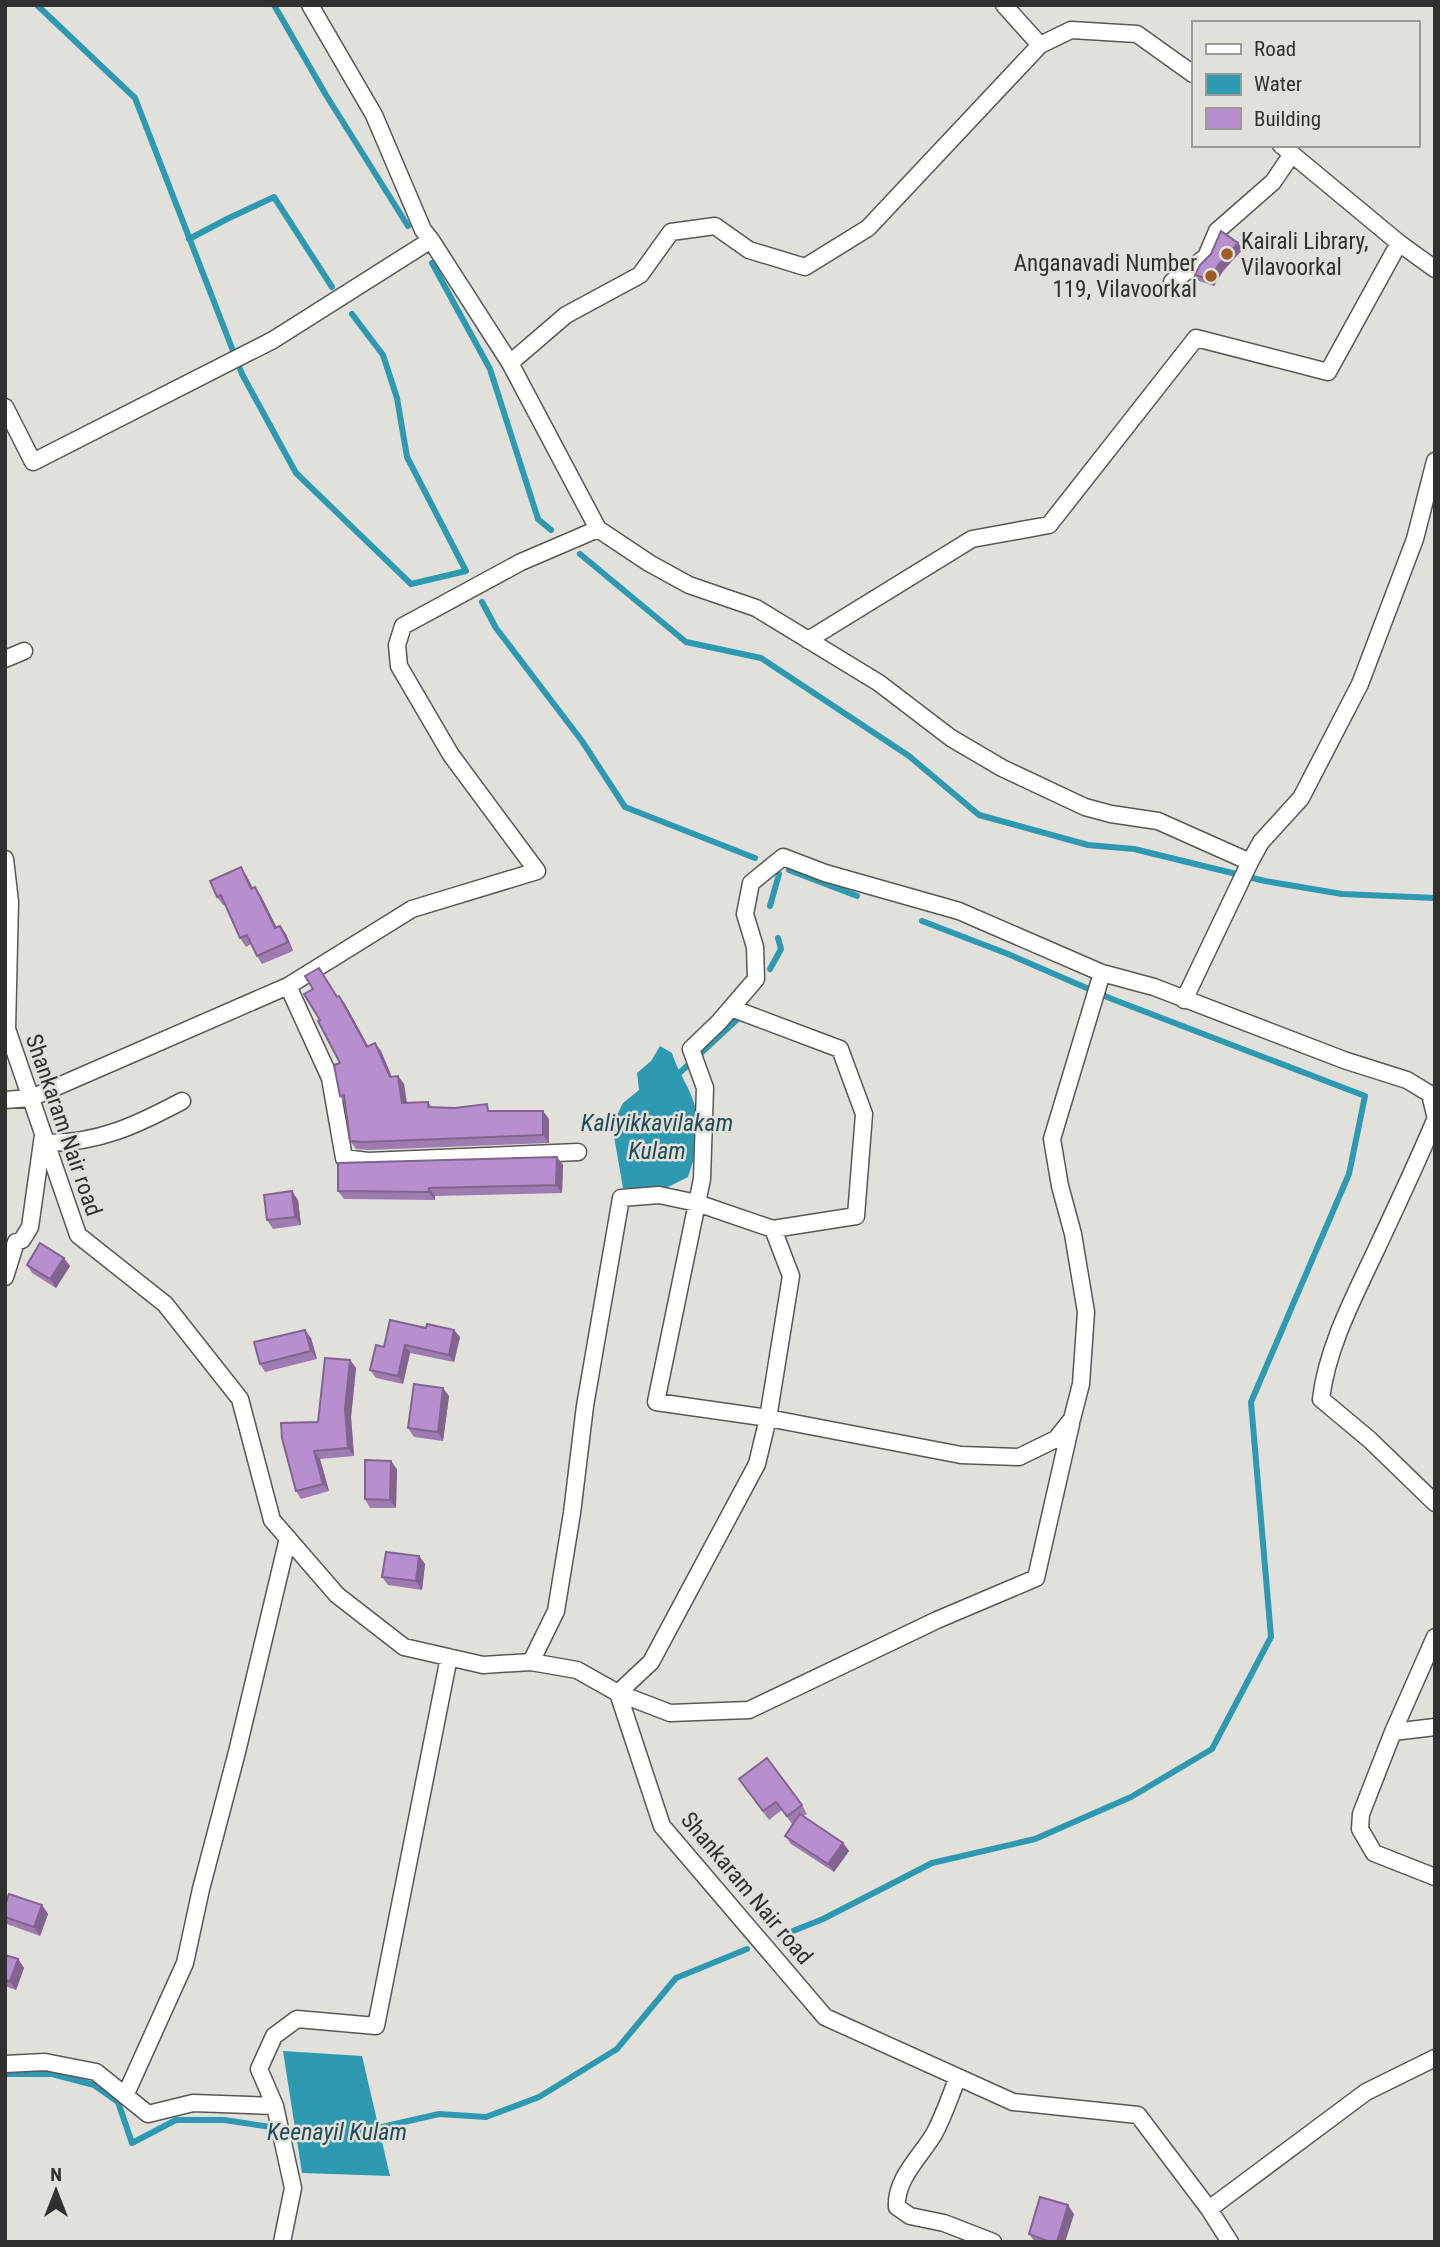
<svg xmlns="http://www.w3.org/2000/svg" width="1440" height="2247" viewBox="0 0 1440 2247" font-family="'Roboto Condensed',sans-serif">
<style>
.water{fill:#2d9ab2}
.lines{fill:none;stroke-linecap:round;stroke-linejoin:round}
.stream{stroke:#2d9ab2;stroke-width:6}
.street-casing{stroke:#595753;stroke-width:19}
.street{stroke:#fff;stroke-width:16}
.wall{fill:#9e7bb1}
.shaded-wall{fill:#816490}
.building{fill:#b88fce;stroke:#816490;stroke-width:2}
.poi-dot{fill:#9c5d25;stroke:#e2e0db;stroke-width:2.5}
.labels{text-anchor:middle;stroke-width:5;stroke-linejoin:round;paint-order:stroke}
.poi-label{font-size:23px;fill:#31302e;stroke:#e2e0db;text-anchor:start}
.street-label{font-size:23px;fill:#31302e;stroke:#e2e0db}
.water-label{font-size:24px;font-style:italic;fill:#1f4c56;stroke:#e2e0db}
</style>
<rect width="100%" height="100%" fill="#e2e0db"/>
<path class="water" d="M660,1046L672,1053C676,1066 682,1076 688,1088C704,1123 700,1141 688,1177L664,1189L623,1188L612,1125L623,1103L639,1090L637,1073L651,1061Z
M283,2051L362,2056L390,2176L302,2173Z"/>
<g class="lines">
<path class="stream" d="M37,5L135,98L242,374L296,473L411,584L466,571L407,457L397,398L383,355L352,314
M274,5L326,95L408,226
M189,239L227,219L274,197L332,287
M432,263L490,369L538,519L551,530
M580,554L686,642L761,658L909,756L979,815L1088,845L1134,849L1265,881L1342,894L1435,898
M482,602L496,628L582,741L625,807L755,858
M789,870L857,896
M770,906L779,874
M770,969L781,949L778,938
M674,1078L743,1014
M778,1937L823,1919L932,1863L1035,1839L1131,1797L1212,1749L1271,1637L1251,1402L1349,1174L1365,1096L1112,999L1008,954L922,921
M5,2074H52L94,2085L118,2102L132,2143L176,2120H224L304,2132
M373,2129L439,2114L486,2117L539,2097L617,2049L676,1978L747,1949"/>
<defs>
<path id="street" d="M1004,5L1040,45L1071,30L1137,34L1193,74
M1281,145L1399,243L1435,269
M431,240L510,363L598,529
M1172,282L1206,257L1217,231L1273,182L1292,154
M510,363L566,315L640,275L671,232L715,226L749,250L805,267L868,228L1040,45
M5,407L33,462L273,340L431,240L423,230L374,115L310,5
M808,640L972,539L1049,525L1196,338L1328,372L1399,243
M5,659L24,651
M5,859L10,902L7,1029L78,1235L165,1304L240,1399L272,1520L337,1595L404,1647L483,1665L531,1662L577,1670L618,1693L662,1826L825,2017L1013,2102L1138,2115L1209,2209L1230,2242
M1102,973L1052,1139L1060,1186L1073,1234L1086,1312L1081,1384L1072,1419L1056,1439L1019,1457L961,1455L768,1418L656,1402L702,1179L705,1088L691,1049L719,1022L756,979L755,947L745,914L751,883L783,857L825,873L959,911L1102,973L1154,987L1344,1060L1407,1080L1430,1094L1435,1115
M288,986L330,1078L344,1158L368,1161L578,1152
M1184,1000L1250,862
M731,1008L840,1049L864,1114L856,1216L773,1229L791,1276L768,1418L757,1464L651,1662L618,1693L670,1713L749,1710L937,1620L1036,1578L1071,1424
M5,1100L31,1098L288,986L412,909L537,871L451,755L399,666L397,645L403,626L521,562L598,529L649,563L689,585L756,608L879,683L951,738L1002,768L1085,807L1111,814L1158,821L1250,862L1261,842L1301,798L1360,684L1415,539L1435,461
M1435,1120C1417,1163 1397,1205 1377,1248C1355,1295 1327,1347 1321,1399L1370,1440L1435,1503
M47,1143C99,1143 137,1125 182,1101
M5,1277L16,1242L22,1240L30,1227L43,1135
M1435,1637L1393,1732L1361,1814L1360,1829L1374,1853L1435,1877
M531,1662L556,1611L572,1513L585,1406L621,1198L659,1195L697,1203L773,1229
M1393,1732L1435,1727
M5,2064L45,2062L96,2072L148,2114L193,2103L275,2106L259,2069L274,2036L297,2019L376,2026L449,1657
M958,2077C950,2096 944,2116 934,2134C921,2156 895,2179 897,2207L910,2216L944,2223L993,2242
M125,2096L185,1963L201,1889L237,1752L288,1538
M275,2106L293,2188L282,2242
M1209,2209L1366,2092L1435,2058"/>
</defs>
<use href="#street" class="street-casing"/>
<use href="#street" class="street"/>
</g>
<path class="wall" d="M1243,249L1223,271L1214,286L1199,281L1195,275Z
M246,875L253,888L261,896L276,927L280,926L286,934L293,951L262,964L257,956L251,944L246,947L240,938L225,905H223L217,897Z
M338,997L345,1004L368,1046L375,1043L381,1051L392,1077L398,1076L404,1084L407,1103L428,1102L432,1107L492,1111L549,1119V1143L368,1150L356,1149L350,1141L345,1104L340,1096V1063Z
M557,1157L563,1165L562,1193L435,1196V1200L344,1199L338,1191Z
M298,1200L301,1225L273,1229L267,1220Z
M27,1265L70,1266L56,1288L32,1273Z
M426,1328L454,1330L460,1337L454,1362L410,1353L403,1384L376,1378L370,1370L384,1347Z
M311,1338L317,1359L265,1372L260,1364Z
M350,1360L356,1368L351,1417L354,1456L320,1459L329,1491L301,1499L296,1491L318,1422Z
M449,1396L443,1441L414,1437L408,1428Z
M397,1469L396,1508H370L365,1499Z
M419,1556L425,1564L422,1590L388,1585L382,1577Z
M739,1779L802,1805L807,1814L803,1816L843,1843L849,1851L834,1872L791,1844L785,1836L792,1824L782,1810L769,1820Z
M5,1905H42L48,1914L40,1936L7,1924L5,1921Z
M5,1955L18,1959L24,1968L16,1990L5,1986Z
M1074,2214L1065,2242H1035L1029,2234Z"/>
<path class="shaded-wall" d="M1238,243L1243,249L1223,271L1214,286L1210,279L1219,264Z
M241,867L246,875L257,898L251,889Z
M255,887L261,896L281,936L275,928Z
M280,926L286,934L293,951L288,942Z
M339,996L345,1004L373,1055L367,1047Z
M375,1043L381,1051L395,1085L390,1077Z
M398,1076L404,1084L408,1111L402,1103Z
M543,1111L549,1119V1143L543,1135Z
M557,1157L563,1165L562,1193L556,1185Z
M429,1188L435,1196V1200L429,1192Z
M292,1191L298,1200L301,1225L295,1217Z
M64,1258L70,1266L56,1288L50,1279Z
M305,1330L311,1338L317,1359L311,1351Z
M454,1330L460,1337L454,1362L449,1355Z
M405,1345L410,1353L403,1384L398,1376Z
M350,1360L356,1368L351,1417L354,1456L348,1448L345,1409Z
M443,1388L449,1396L443,1441L438,1432Z
M314,1451L320,1459L329,1491L323,1484Z
M391,1461L397,1469L396,1508L390,1500Z
M419,1556L425,1564L422,1590L416,1581Z
M843,1843L849,1851L834,1872L828,1864Z
M42,1905L48,1914L40,1936L34,1927Z
M18,1959L24,1968L16,1990L10,1981Z
M1068,2205L1074,2214L1065,2242H1057Z"/>
<path class="building" d="M1221,231L1238,243L1219,264L1210,279L1195,275L1200,265L1211,254Z
M241,867L251,889L255,887L275,928L280,926L288,942L257,956L247,935L240,938L221,895L217,897L210,881Z
M319,968L337,997L339,996L367,1047L375,1043L390,1077L398,1076L402,1103L428,1102V1107L455,1108L487,1104L488,1111H543V1135L363,1142L350,1141L344,1095L340,1096L334,1065L340,1063L318,1021L320,1020L304,994L313,989L305,976Z
M557,1157L556,1185L429,1188V1192L338,1191V1163Z
M292,1191L295,1217L267,1220L264,1195Z
M40,1243L64,1258L50,1279L27,1265Z
M390,1320L426,1328L427,1324L454,1330L449,1355L405,1345L398,1376L370,1370L376,1345L384,1347Z
M305,1330L311,1351L260,1364L254,1342Z
M325,1358L350,1360L345,1409L348,1448L314,1451L323,1484L296,1491L282,1438L281,1423L318,1422Z
M414,1384L443,1388L438,1432L408,1428Z
M365,1460L391,1461L390,1500L365,1499Z
M386,1552L419,1556L416,1581L382,1577Z
M767,1758L802,1805L787,1816L776,1802L763,1811L739,1779Z
M800,1814L843,1843L828,1864L785,1836Z
M9,1894L42,1905L34,1927L5,1917V1905Z
M5,1955L18,1959L10,1981L5,1980Z
M1040,2197L1068,2205L1057,2242H1050L1029,2234Z"/>
<g class="poi-dot">
<circle cx="1227" cy="254" r="7"/>
<circle cx="1211" cy="276" r="7"/>
</g>
<g class="labels">
<g class="poi-label">
<text x="1241" y="249">Kairali Library,<tspan x="1241" dy="26">Vilavoorkal</tspan></text>
<text x="1197" y="271" text-anchor="end">Anganavadi Number<tspan x="1197" dy="26">119, Vilavoorkal</tspan></text>
</g>
<g class="street-label">
<text transform="translate(64 1125) rotate(71)" y="8">Shankaram Nair road</text>
<text transform="translate(747 1888) rotate(50)" y="8">Shankaram Nair road</text>
</g>
<g class="water-label">
<text x="657" y="1131">Kaliyikkavilakam<tspan x="657" dy="28">Kulam</tspan></text>
<text x="337" y="2140">Keenayil Kulam</text>
</g>
</g>
<rect width="1440" height="2247" fill="none" stroke="#31302e" stroke-width="14"/>
<rect x="1192" y="21" width="228" height="126" fill="#e2e0db" stroke="#9b9a96" stroke-width="2"/>
<rect x="1206" y="44" width="35" height="10" fill="#ffffff" stroke="#9b9a96" stroke-width="2"/>
<text x="1254" y="56" font-size="21" fill="#31302e">Road</text>
<rect x="1206" y="74" width="35" height="21" fill="#2d9ab2" stroke="#9b9a96" stroke-width="2"/>
<text x="1254" y="91" font-size="21" fill="#31302e">Water</text>
<rect x="1206" y="108" width="35" height="21" fill="#b88fce" stroke="#9b9a96" stroke-width="2"/>
<text x="1254" y="126" font-size="21" fill="#31302e">Building</text>
<g transform="translate(56 2191)" stroke="#e2e0db" stroke-width="5" paint-order="stroke">
<path d="M0-5L12 26L0 18L-12 26Z" fill="#31302e"/>
<text y="-10" font-size="19" font-weight="bold" text-anchor="middle" fill="#31302e">N</text>
</g>
</svg>
